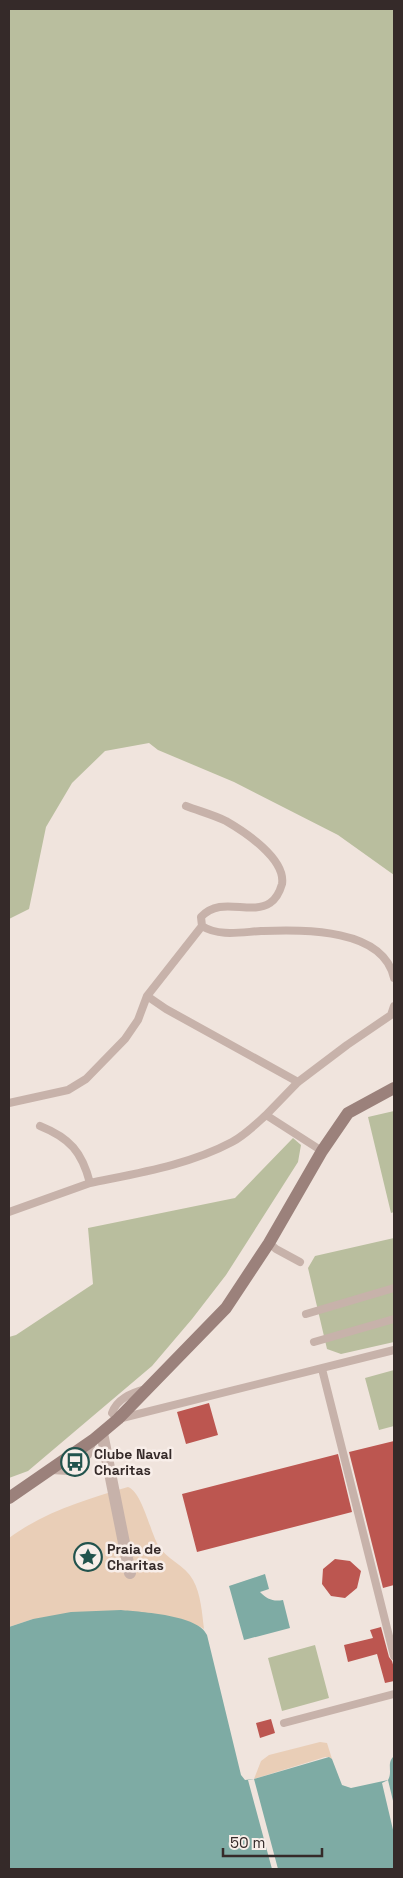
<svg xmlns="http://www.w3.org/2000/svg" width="403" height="1878" viewBox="0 0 403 1878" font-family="'Space Grotesk',sans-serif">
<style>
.green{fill:#b9be9e}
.sand{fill:#e9ceb7}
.water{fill:#7eaba4}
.pier{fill:#f0e4dd}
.building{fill:#bc5650}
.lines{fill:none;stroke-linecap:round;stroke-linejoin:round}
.lane{stroke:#c7b2aa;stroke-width:8}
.street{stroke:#c7b2aa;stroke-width:12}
.secondary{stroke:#9b817b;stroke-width:12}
.labels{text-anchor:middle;stroke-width:5;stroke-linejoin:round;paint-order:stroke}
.poi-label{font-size:14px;font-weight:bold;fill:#352a29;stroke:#f8eee9;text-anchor:start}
</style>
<rect width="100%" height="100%" fill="#f0e4dd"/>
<path class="green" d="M9,9H394V875L338,835L234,782L158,750L149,743L105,751L72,783L46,827L29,909L9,919Z
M394,1111V1212L391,1213L368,1117Z
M293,1138L301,1145L298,1162L226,1275L192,1319L152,1366L28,1471L9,1478V1337L16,1335L93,1284L88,1228L235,1198Z
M394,1238V1342L341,1354L327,1349L308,1268L315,1256Z
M394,1370V1426L379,1430L365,1378Z
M315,1645L329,1698L282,1711L268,1658Z"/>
<path class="sand" d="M128,1487C142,1492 150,1531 158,1545C167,1560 185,1565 193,1580C201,1594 202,1614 204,1629L199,1626L33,1619L9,1627V1538C44,1512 87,1499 128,1487Z
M320,1742L327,1743L332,1759L329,1757H325L254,1779L261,1761L269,1755Z"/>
<path class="water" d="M265,1574L269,1589L260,1592C267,1599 273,1602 283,1600L290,1628L244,1640L229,1586Z
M121,1610C141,1612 199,1615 207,1635L241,1775L245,1780L254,1779L329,1757L332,1759L342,1785L351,1788L388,1780C393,1772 386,1763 394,1756V1869H9V1627L33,1619L71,1612Z"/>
<path class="pier" d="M254,1779L278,1869H272L248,1780Z
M388,1780L394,1805V1834L382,1783Z"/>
<path class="building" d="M209,1403L218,1435L186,1444L177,1412Z
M394,1441V1585L383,1588L349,1452Z
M338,1454L352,1512L197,1552L182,1494Z
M335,1559L350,1561L361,1571L357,1588L345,1598L331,1596L322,1584L323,1569Z
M381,1627L389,1657L392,1661L394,1668V1681L385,1683L377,1654L348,1662L344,1645L373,1638L370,1630Z
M271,1719L275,1733L260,1738L256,1723Z"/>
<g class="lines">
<path class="lane" d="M186,806C199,811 214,815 226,821C245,832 286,859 282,884C280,891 276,899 270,903C250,916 221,895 201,917L202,926C219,937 242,932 261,931C302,930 383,927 394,978
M147,996L166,1009L298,1082
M9,1103L68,1090L86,1079L125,1039L138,1020L147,996L202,926
M266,1115L298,1082L347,1045L391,1015L394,1006
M40,1126C70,1138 82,1152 90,1183C138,1173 189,1165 232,1142C245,1135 255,1125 266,1115L322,1151
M9,1212L90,1183
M269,1243L276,1249L300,1262
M306,1314L394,1288
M314,1342L394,1319
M322,1369L394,1656
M145,1389C131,1393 117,1399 112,1413L118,1419L394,1350
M51,1470L68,1471L88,1455L93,1440
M284,1723L394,1694"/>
<path class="street" d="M102,1433L130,1573"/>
<path class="secondary" d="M9,1498L93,1440L118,1419L226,1308L269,1243L322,1151L348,1113L394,1088"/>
</g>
<defs>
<symbol id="bus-ring" viewBox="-11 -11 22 22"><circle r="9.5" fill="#f8eee9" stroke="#22534d" stroke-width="1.5"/><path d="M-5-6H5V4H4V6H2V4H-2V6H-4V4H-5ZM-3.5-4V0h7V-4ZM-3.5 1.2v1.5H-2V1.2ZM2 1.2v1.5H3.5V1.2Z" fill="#22534d"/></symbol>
<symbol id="sight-ring" viewBox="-11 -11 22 22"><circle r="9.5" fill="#f8eee9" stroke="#22534d" stroke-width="1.5"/><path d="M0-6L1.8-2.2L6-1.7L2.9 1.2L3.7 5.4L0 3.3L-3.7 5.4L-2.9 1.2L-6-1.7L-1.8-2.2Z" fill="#22534d"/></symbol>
</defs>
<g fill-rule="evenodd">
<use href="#bus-ring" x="59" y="1446" width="32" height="32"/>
<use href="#sight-ring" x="72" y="1541" width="32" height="32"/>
</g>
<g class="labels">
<g class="poi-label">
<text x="94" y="1459">Clube Naval<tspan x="94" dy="16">Charitas</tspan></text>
<text x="107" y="1554">Praia de<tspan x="107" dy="16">Charitas</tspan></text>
</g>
</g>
<rect width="403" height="1878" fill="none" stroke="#352a29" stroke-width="20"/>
<path d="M223 1848v8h99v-8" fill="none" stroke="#352a29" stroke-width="2.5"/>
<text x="230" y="1848" font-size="15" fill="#352a29" stroke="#f8eee9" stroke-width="4" paint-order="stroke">50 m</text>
</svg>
